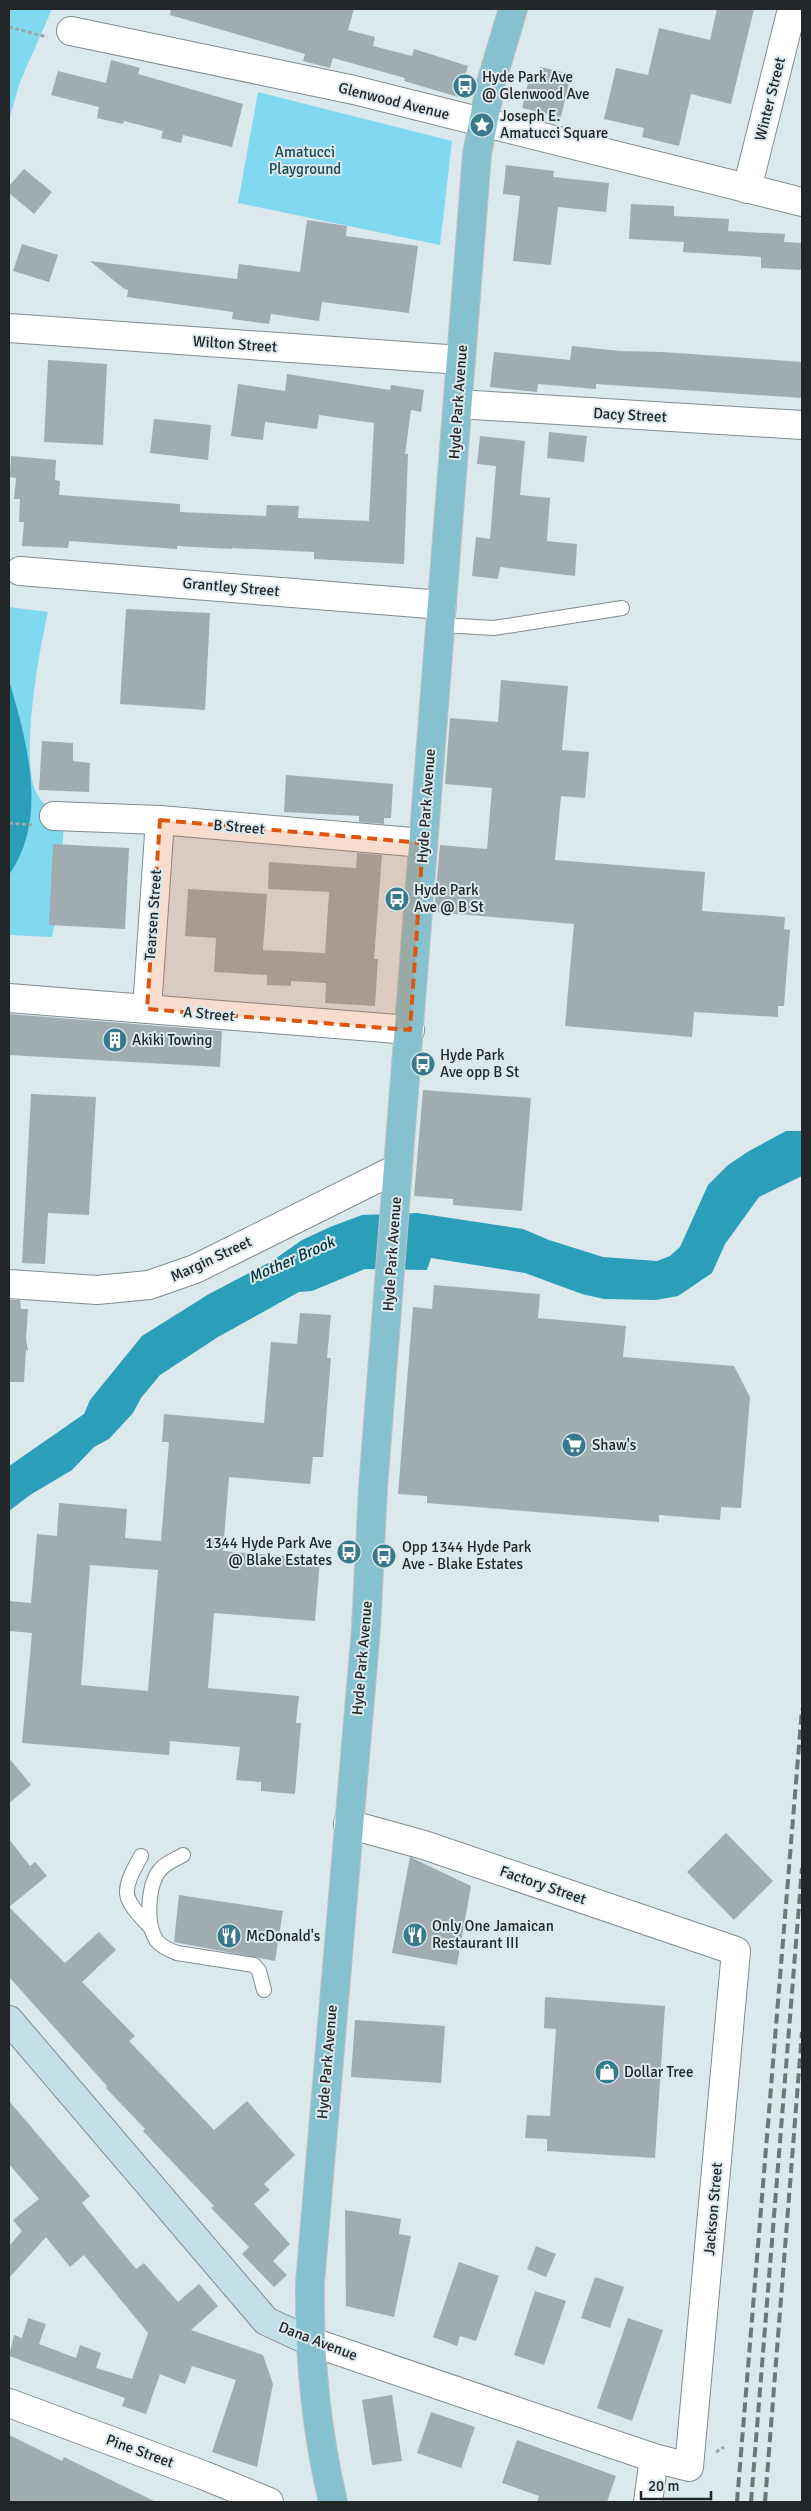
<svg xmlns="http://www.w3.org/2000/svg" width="811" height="2511" viewBox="0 0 811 2511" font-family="Signika,sans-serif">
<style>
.green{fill:#80d8f1}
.water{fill:#2b9fba}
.building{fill:#a0acb0;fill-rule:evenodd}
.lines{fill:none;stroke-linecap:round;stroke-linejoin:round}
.lane-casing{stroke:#808c8f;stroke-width:16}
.street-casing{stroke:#808c8f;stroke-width:30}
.secondary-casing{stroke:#808c8f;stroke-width:30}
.primary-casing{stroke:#c1c2c3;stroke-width:30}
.path{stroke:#9da7ab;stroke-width:3;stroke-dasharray:4 2.5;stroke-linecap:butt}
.lane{stroke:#fff;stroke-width:14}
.street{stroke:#fff;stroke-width:28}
.secondary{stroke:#c3e0e8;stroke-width:28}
.primary{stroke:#86c1d0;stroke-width:28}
.rail{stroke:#6e7678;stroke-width:4;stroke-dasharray:10 5;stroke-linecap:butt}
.marked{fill:#de560d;fill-opacity:0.2;stroke:#de560d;stroke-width:4;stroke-dasharray:10 6;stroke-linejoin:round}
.labels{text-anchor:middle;stroke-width:4;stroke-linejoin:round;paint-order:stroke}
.poi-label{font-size:15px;fill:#222628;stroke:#dbe8ec;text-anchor:start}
.street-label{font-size:15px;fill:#222628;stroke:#dbe8ec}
.park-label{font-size:15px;fill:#194955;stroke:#dbe8ec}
.water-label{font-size:16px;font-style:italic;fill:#00333e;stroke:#dbe8ec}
</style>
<rect width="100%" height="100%" fill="#dbe8ec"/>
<path class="green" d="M9,9H52L20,82L9,120Z
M258,92L452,141L440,245L238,203Z
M9,607L48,612C39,650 20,758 36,792C42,804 54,814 64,822L59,903L52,937L9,935Z"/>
<path class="water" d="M9,680C27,742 49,818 9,875Z
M786,1131H802V1176L759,1197L725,1244L712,1273L678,1296L656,1300L604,1299L582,1294L525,1273L431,1258L427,1270L365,1269L312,1291L299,1292L218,1337L160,1375L141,1398L133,1413L109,1439L94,1447L72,1470L30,1495L9,1511V1466L84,1414L90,1400L142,1336L209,1294L272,1261L302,1240L330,1227L362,1215L417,1213L523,1229L549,1240L603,1257L657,1261L670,1256L680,1247L708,1185L728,1165L749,1151Z"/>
<path class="building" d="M171,9H354L348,30L375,37L373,46L412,56L414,49L468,66L458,97L404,81L405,78L333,58L330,68L303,61L305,54L170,15Z
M717,9H754L731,104L691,94L679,146L642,137L644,128L604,119L616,68L648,75L659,28L710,40Z
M111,60L140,68L138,74L243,104L232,147L183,135L181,143L161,138L163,131L124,121L123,124L97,118L99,107L51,95L58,71L106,83Z
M540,67L571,74L561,117L522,108L529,79L537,81Z
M506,165L554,171L553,177L609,183L606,212L558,207L551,265L513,261L520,196L503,194Z
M24,169L52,192L34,214L9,193V186Z
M631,204L674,206V216L729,219L728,231L785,234L784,242L802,243V270L761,268V257L683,252L684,242L629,239Z
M307,220L347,226L346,236L418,246L409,313L322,302L319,321L271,314L269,324L232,319L233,312L127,297L128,290L123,288L90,261L237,279L239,264L300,272Z
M22,244L58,255L49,282L13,271Z
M572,346L620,351L663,352L802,362V398L596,384V389L538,384L537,392L490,387L494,352L570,360Z
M48,360L107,364L103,445L44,442Z
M287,374L390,390L391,385L424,390L421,412L411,410L405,454H408L404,564L314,559V552L232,548V549L177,546V549L69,541L68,548L22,546L24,522H19L20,499H14L16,478L10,477L11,456L56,460L55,480L60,481L59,495L180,504V512L266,516L267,505L299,506L298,518L369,521L374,423L319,415L317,429L265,422L263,440L231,436L238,384L285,391Z
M154,419L211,425L208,460L150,453Z
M549,432L587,436L584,462L547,458Z
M480,436L525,441L520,495L550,498L547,541L577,544L575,576L500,567L498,579L472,576L476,537L490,539L496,466L477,464Z
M126,609L210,613L205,710L120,704Z
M501,680L568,686L562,750L589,752L585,798L561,796L555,860L705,872L702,911L785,917L784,929L790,930L786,980L784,1006H778V1017L694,1012L692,1037L565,1026L574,924L434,912L440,845L487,849L492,788L445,784L450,718L498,722Z
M42,741L73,743V761L90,763L89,792L39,790Z
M286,775L393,784L391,818H384V824L359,822V816L284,812Z
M53,844L129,848L125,929L49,925Z
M357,853L382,855L374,959H378L375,1006L325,1003L326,983L291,981V986L267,985V975L214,972L216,938L185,936L188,889L267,894L263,950L325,953L329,892L268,889L269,862L356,868Z
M9,1014L222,1031L220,1067L9,1055Z
M423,1090L531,1098L522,1211L453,1205V1199L414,1196Z
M31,1094L96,1097L89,1215L48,1213L45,1264L22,1263Z
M434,1285L540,1294L538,1318L626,1326L623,1357L734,1366L750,1397L741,1508L721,1507L720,1520L659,1515V1522L427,1503V1496L398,1494L413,1307L432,1309Z
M9,1300H20L21,1309H28L26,1339L28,1351L26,1350L24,1382H9Z
M300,1313L331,1315L327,1358H331L323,1457H313L310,1484L229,1477L223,1551L320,1559L315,1621L214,1613L208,1688L299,1696L296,1723H301L295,1794L261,1791V1782L236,1780L240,1747L170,1741L169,1755L22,1743L32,1633L9,1631V1601L31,1603L37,1534L57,1536L59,1503L127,1509L125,1538L161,1541L169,1442H162L164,1414L264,1423L271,1342L297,1344ZM90,1565L158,1570L148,1691L81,1685Z
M9,1758L31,1785L9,1803Z
M726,1833L773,1881L734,1920L687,1872Z
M9,1839L30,1866L35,1862L47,1876L9,1907Z
M410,1857L471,1886L457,1965L392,1953Z
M179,1895L283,1911L275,1961L174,1942Z
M9,1907L65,1963L99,1932L116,1950L82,1982L135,2036L129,2041L214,2130L247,2101L295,2155L264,2184L270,2190L254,2204L290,2244L273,2261L287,2275L274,2287L242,2254L249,2247L211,2208L214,2206L143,2131L145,2129L106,2088L107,2086L9,1977Z
M545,1997L665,2006L655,2158L547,2151V2139L525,2138L527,2115L550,2116L556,2029L544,2028Z
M355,2020L445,2026L441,2083L351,2077Z
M9,2101L90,2196L82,2203L136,2269L144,2263L178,2302L199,2284L218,2306L191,2330L263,2355L273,2384L257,2467L212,2452L236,2380L192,2366L185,2384L160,2374L146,2414L122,2406L125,2398L9,2356L14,2335L22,2338L28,2318L46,2324L39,2344L76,2358L80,2345L101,2353L96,2368L132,2379L148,2333L84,2255L70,2267L46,2237L9,2278V2246L22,2231L13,2220L39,2199L9,2164Z
M345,2210L401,2219L399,2234L411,2236L394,2317L346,2306Z
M536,2246L556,2254L546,2277L527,2269Z
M459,2262L499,2276L476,2341L460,2336L457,2346L433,2337Z
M595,2277L624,2287L610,2328L581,2318Z
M535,2291L566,2301L544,2365L514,2355Z
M628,2318L663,2330L632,2421L597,2408Z
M392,2395L402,2461L372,2465L362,2400Z
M431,2412L475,2427L461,2468L417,2453Z
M9,2435L62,2461L64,2457L156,2502H9Z
M517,2440L616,2476L607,2502H537L539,2496L502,2483Z"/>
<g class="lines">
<defs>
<path id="lane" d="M441,625L494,628L622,608
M183,1855C176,1859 165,1863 160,1870C148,1884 145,1925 157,1941C162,1947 169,1950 177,1953L254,1965L259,1971L264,1990
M141,1856C120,1894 122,1897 151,1928"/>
<path id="street" d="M71,31L354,90L802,202
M747,189L792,9
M9,328L461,360
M458,404L802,425
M20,571L442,605
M54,816L160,820L423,843
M9,998L410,1030
M147,1009L160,820
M9,1284L97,1290L149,1285L195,1269L398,1168
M309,2341L654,2458L689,2467L736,1951L424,1845L348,1824
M9,2403L203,2475L269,2502
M648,2502L654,2458"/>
<path id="secondary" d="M9,2020L266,2321L309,2341"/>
<path id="primary" d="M333,2502C316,2430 309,2356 310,2282L366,1628L373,1488L477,154L491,83L513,9"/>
</defs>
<use href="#lane" class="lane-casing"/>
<use href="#street" class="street-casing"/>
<use href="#secondary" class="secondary-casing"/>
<use href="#primary" class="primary-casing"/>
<path class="path" d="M9,27L47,37
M9,823L32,825
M716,2452L724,2447"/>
<use href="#lane" class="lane"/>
<use href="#street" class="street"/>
<use href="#secondary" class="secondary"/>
<use href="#primary" class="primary"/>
<path class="rail" d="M737,2502L802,1709
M751,2502L802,1868
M765,2502L802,2032"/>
</g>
<path class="marked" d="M160,820L423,843L410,1030L147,1009Z"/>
<defs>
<symbol id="bus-disc" viewBox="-11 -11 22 22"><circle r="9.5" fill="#387a8c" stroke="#dbe8ec"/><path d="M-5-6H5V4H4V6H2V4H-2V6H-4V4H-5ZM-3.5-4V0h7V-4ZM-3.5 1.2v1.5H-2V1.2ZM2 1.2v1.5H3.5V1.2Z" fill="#fff"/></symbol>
<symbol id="sight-disc" viewBox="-11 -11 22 22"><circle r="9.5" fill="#387a8c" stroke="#dbe8ec"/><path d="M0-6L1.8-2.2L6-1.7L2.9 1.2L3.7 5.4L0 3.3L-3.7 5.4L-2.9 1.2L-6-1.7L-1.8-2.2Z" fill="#fff"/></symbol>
<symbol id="building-disc" viewBox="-11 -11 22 22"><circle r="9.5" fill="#387a8c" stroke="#dbe8ec"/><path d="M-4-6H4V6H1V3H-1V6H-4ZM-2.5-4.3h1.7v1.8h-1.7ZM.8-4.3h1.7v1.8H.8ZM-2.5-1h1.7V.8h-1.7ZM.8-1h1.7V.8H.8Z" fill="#fff"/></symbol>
<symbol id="supermarket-disc" viewBox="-11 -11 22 22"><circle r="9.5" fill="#387a8c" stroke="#dbe8ec"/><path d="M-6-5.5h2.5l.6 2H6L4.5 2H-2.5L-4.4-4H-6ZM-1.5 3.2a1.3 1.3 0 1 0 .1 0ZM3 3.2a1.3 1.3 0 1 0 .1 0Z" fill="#fff"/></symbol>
<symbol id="restaurant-disc" viewBox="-11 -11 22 22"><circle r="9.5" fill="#387a8c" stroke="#dbe8ec"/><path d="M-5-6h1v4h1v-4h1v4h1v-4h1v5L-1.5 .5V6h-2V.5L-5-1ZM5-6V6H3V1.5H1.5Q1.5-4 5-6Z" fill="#fff"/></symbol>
<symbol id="shop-disc" viewBox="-11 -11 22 22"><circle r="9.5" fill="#387a8c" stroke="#dbe8ec"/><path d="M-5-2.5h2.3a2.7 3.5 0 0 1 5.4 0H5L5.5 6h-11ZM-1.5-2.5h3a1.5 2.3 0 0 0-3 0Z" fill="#fff"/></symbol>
</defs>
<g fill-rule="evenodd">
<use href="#bus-disc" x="451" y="72" width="28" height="28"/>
<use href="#sight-disc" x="468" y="111" width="28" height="28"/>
<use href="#bus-disc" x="383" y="885" width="28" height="28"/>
<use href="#building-disc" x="101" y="1026" width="28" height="28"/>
<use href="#bus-disc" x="409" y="1050" width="28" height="28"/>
<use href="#supermarket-disc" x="560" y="1431" width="28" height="28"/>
<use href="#bus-disc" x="335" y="1538" width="28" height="28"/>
<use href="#bus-disc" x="370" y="1542" width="28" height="28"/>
<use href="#restaurant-disc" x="401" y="1921" width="28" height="28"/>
<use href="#restaurant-disc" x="215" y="1922" width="28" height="28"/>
<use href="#shop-disc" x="593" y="2058" width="28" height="28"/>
</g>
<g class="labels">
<g class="poi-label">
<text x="482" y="82">Hyde Park Ave<tspan x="482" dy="17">@ Glenwood Ave</tspan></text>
<text x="500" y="121">Joseph E.<tspan x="500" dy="17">Amatucci Square</tspan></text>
<text x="414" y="895">Hyde Park<tspan x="414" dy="17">Ave @ B St</tspan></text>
<text x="132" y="1045">Akiki Towing</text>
<text x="440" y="1060">Hyde Park<tspan x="440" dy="17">Ave opp B St</tspan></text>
<text x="592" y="1450">Shaw's</text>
<text x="332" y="1548" text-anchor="end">1344 Hyde Park Ave<tspan x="332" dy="17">@ Blake Estates</tspan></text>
<text x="402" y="1552">Opp 1344 Hyde Park<tspan x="402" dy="17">Ave - Blake Estates</tspan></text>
<text x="432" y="1931">Only One Jamaican<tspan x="432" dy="17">Restaurant III</tspan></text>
<text x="246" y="1941">McDonald's</text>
<text x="624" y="2077">Dollar Tree</text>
</g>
<g class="street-label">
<text transform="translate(770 99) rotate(-76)" y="5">Winter Street</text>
<text transform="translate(394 101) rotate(14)" y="5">Glenwood Avenue</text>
<text transform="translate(235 344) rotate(4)" y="5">Wilton Street</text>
<text transform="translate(458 402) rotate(-86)" y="5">Hyde Park Avenue</text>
<text transform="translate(630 415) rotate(3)" y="5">Dacy Street</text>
<text transform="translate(231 587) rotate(5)" y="5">Grantley Street</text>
<text transform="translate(426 806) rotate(-86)" y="5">Hyde Park Avenue</text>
<text transform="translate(239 827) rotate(5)" y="5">B Street</text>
<text transform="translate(153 915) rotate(-86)" y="5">Tearsen Street</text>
<text transform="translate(209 1014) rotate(5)" y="5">A Street</text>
<text transform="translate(392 1254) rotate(-86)" y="5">Hyde Park Avenue</text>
<text transform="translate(211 1259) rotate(-25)" y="5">Margin Street</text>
<text transform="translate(362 1658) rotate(-85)" y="5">Hyde Park Avenue</text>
<text transform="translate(543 1885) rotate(19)" y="5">Factory Street</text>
<text transform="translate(327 2062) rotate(-85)" y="5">Hyde Park Avenue</text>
<text transform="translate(713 2209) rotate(-85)" y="5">Jackson Street</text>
<text transform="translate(318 2341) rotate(21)" y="5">Dana Avenue</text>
<text transform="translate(140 2451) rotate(20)" y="5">Pine Street</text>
</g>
<g class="park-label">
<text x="305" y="157">Amatucci<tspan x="305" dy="17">Playground</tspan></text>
</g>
<g class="water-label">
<text transform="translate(291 1259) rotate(-24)" y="6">Mother Brook</text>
</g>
</g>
<rect width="811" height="2511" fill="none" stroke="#222628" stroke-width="20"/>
<path d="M641 2491v8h70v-8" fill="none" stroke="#222628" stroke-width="2.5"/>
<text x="648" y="2491" font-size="15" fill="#222628" stroke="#dbe8ec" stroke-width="4" paint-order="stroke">20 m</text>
</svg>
